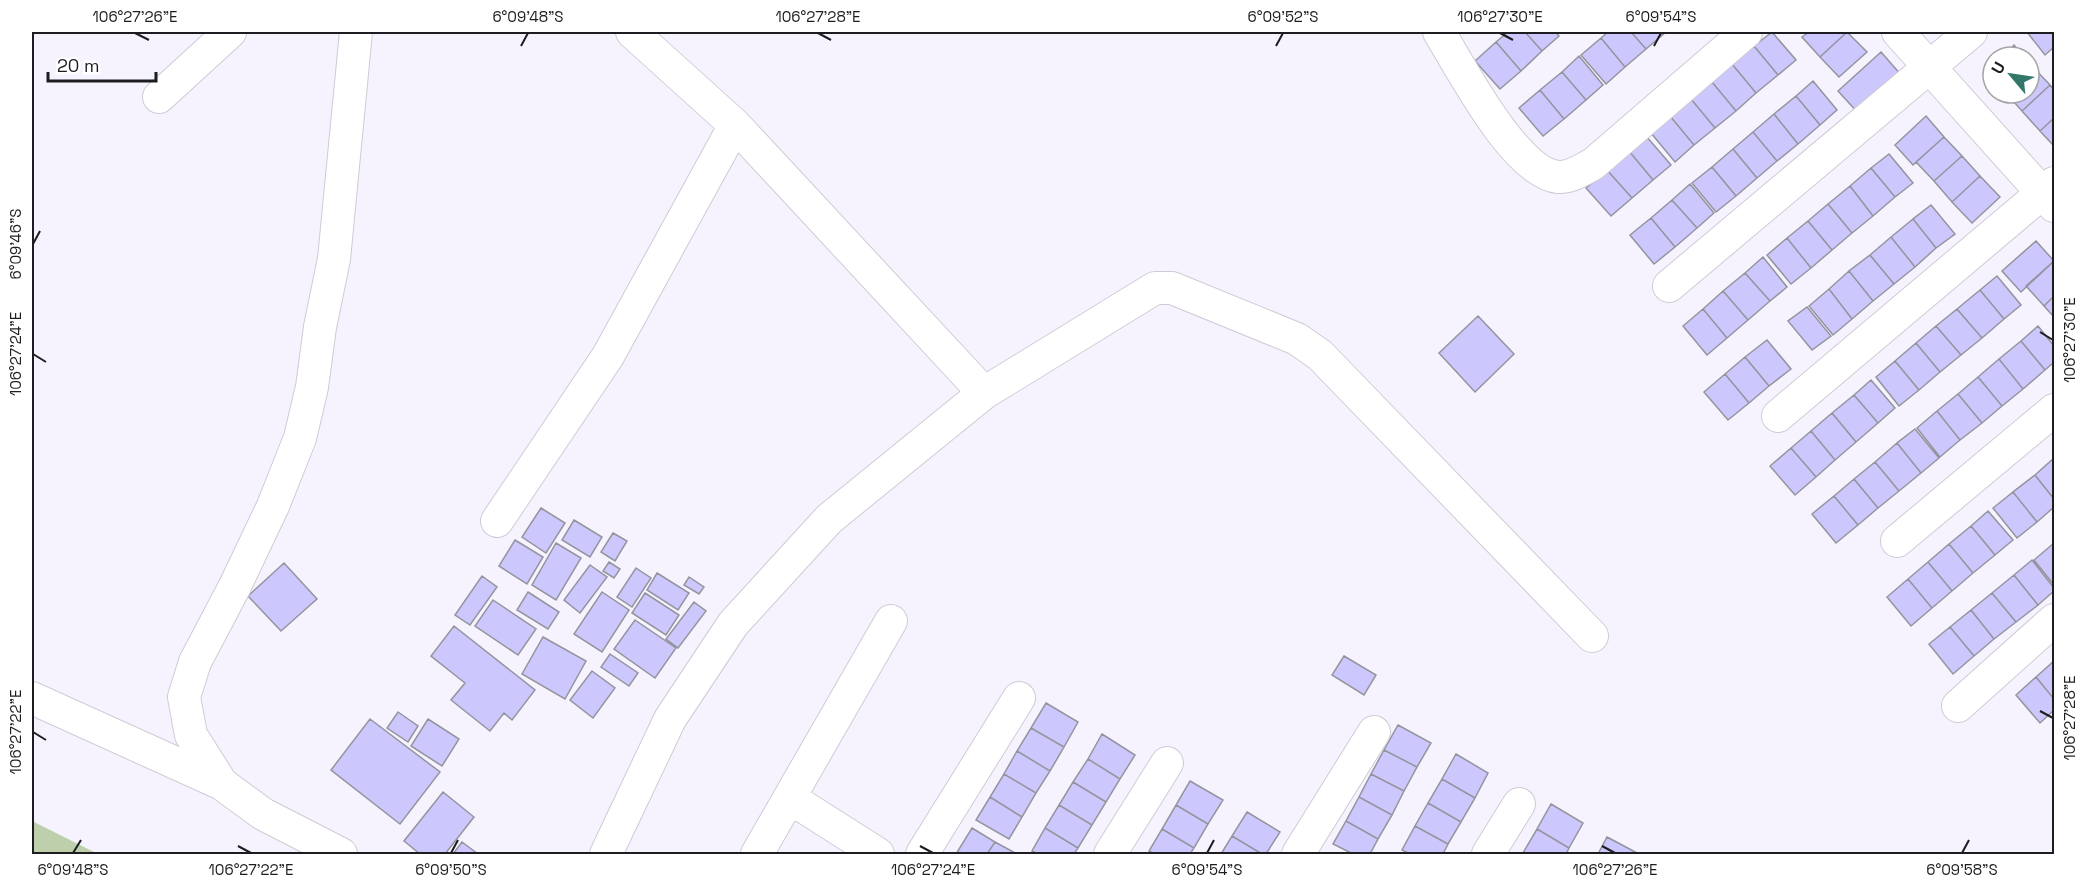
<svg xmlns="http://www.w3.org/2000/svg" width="2086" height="886" viewBox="0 0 2086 886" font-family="'Space Grotesk',sans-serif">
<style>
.green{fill:#bdcfab}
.building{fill:#ccc8fd;stroke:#94949e;stroke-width:1.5}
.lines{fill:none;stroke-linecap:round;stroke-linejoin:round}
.street-casing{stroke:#cfcbd6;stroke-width:34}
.street{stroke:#fff;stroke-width:32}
.ticks{fill:none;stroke:#1d1c20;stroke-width:2}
.neatline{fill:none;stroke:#1d1c20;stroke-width:2}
.ticks-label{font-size:15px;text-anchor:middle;fill:#1d1c20}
</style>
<rect width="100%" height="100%" fill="#f7f3fe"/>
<path class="green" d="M32,821L98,854H32Z"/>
<path class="building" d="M1508,32H1525L1542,51L1521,71L1496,42Z
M1525,32H1555L1559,36L1542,51Z
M1608,32H1631L1646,49L1625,67L1601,38Z
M1631,32H1666L1646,49Z
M1772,32L1796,60L1778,75L1754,46Z
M1809,32H1847L1820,57L1802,37Z
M1847,32L1867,52L1839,77L1820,57Z
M2027,32H2054V47L2045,55Z
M1601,38L1625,67L1606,84L1581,55Z
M1496,42L1521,71L1500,89L1475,61Z
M2014,45L2024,57H2002Z
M1754,46L1778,75L1756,93L1732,64Z
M1881,52L1902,76L1860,115L1838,91Z
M1579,56L1603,85L1586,100L1562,72Z
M1732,64L1756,93L1736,111L1712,82Z
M1993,65V79L1986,71Z
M2032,66L2050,85L2022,111L2006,93H2029V68Z
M1562,72L1586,100L1564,119L1540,90Z
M1813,81L1837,110L1820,125L1796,96Z
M1712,82L1736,111L1715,128L1691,99Z
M2050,85L2054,90V118L2040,131L2022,111Z
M1540,90L1564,119L1543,136L1519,108Z
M1796,96L1820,125L1798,144L1774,114Z
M1691,99L1715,128L1694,145L1670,116Z
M1774,114L1798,144L1777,161L1753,132Z
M1670,116L1694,145L1675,162L1651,133Z
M1926,116L1944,137L1913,165L1895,145Z
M2054,118V146L2040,131Z
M1753,132L1777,161L1757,178L1733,149Z
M1646,136L1671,165L1653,180L1629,151Z
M1944,137L1962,156L1934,181L1916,162Z
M1733,149L1757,178L1736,196L1712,167Z
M1629,151L1653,180L1632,198L1607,170Z
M1889,154L1913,183L1895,197L1871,168Z
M1962,156L1980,176L1952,202L1934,181Z
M1712,167L1736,196L1716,212L1692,183Z
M1871,168L1895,197L1873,216L1850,186Z
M1607,170L1632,198L1611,216L1586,188Z
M1980,176L2000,197L1972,223L1952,202Z
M1690,184L1714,213L1697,228L1672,200Z
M1850,186L1873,216L1852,233L1828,204Z
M1672,200L1697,228L1675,247L1651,218Z
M1828,204L1852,233L1832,250L1808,221Z
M1931,205L1955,234L1936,248L1913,219Z
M1651,218L1675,247L1654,264L1630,235Z
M1913,219L1936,248L1915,267L1891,237Z
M1808,221L1832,250L1811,268L1787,238Z
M1891,237L1915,267L1894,284L1870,255Z
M1787,238L1811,268L1791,284L1767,255Z
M2036,241L2054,261L2021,292L2002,271Z
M1870,255L1894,284L1873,301L1849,271Z
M1763,257L1787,287L1770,301L1745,273Z
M2054,261V296L2044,306L2026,286Z
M1849,271L1873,301L1852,319L1829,289Z
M1745,273L1770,301L1748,320L1723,291Z
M1997,276L2021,305L2004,319L1980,290Z
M1829,289L1852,319L1833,335L1809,306Z
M1980,290L2004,319L1982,338L1957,309Z
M1723,291L1748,320L1727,338L1703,309Z
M2054,296V317L2044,306Z
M1807,307L1831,336L1812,350L1788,321Z
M1703,309L1727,338L1707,355L1683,326Z
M1957,309L1982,338L1961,355L1936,326Z
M1478,316L1514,354L1475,392L1439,353Z
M1936,326L1961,355L1940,372L1916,343Z
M2038,326L2054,346V362L2045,370L2021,341Z
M1767,340L1791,369L1769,386L1745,357Z
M2021,341L2045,370L2023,389L1999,359Z
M1916,343L1940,372L1919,390L1895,361Z
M1745,357L1769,386L1749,403L1725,374Z
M1999,359L2023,389L2002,406L1978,377Z
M1895,361L1919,390L1899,406L1876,377Z
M1725,374L1749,403L1728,420L1704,392Z
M1978,377L2002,406L1982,423L1958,394Z
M1871,380L1895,408L1878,423L1854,395Z
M1958,394L1982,423L1960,440L1937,411Z
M1854,395L1878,423L1856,442L1832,413Z
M1937,411L1960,440L1940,457L1917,428Z
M1832,413L1856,442L1835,460L1811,431Z
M1915,429L1939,458L1921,473L1897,443Z
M1811,431L1835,460L1816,477L1791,448Z
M1897,443L1921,473L1899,491L1875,462Z
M1791,448L1816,477L1795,495L1770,466Z
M2054,458V499L2035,475Z
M1875,462L1899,491L1878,508L1854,479Z
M2035,475L2054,499V507L2037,522L2013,492Z
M1854,479L1878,508L1858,525L1834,496Z
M2013,492L2037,522L2017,538L1993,508Z
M1834,496L1858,525L1836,543L1812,514Z
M541,508L565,523L546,553L522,537Z
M1988,511L2013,540L1995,555L1971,526Z
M574,520L602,537L590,557L562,540Z
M1971,526L1995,555L1973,573L1949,544Z
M613,533L627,541L615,561L601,552Z
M515,540L543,557L527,584L499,566Z
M556,543L581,558L556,600L532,585Z
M2054,543V585L2034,560Z
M1949,544L1973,573L1952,591L1928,562Z
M2032,560L2054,588V591L2038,605L2014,575Z
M609,562L620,569L614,578L603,571Z
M1928,562L1952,591L1932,608L1908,579Z
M284,563L317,599L281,631L248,596Z
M590,565L607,577L580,613L564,600Z
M636,568L651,578L632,607L617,597Z
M657,573L689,593L678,610L647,590Z
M2014,575L2038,605L2016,622L1992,593Z
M482,576L497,587L470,625L455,615Z
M689,577L704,587L699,594L684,585Z
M1908,579L1932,608L1911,626L1887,597Z
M528,592L559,612L548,629L517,610Z
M602,592L629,610L602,652L574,634Z
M645,593L679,615L666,635L632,613Z
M1992,593L2016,622L1994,639L1971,610Z
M493,600L536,629L518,655L475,626Z
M694,602L706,611L678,648L666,639Z
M1971,610L1994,639L1974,656L1950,627Z
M635,620L676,648L655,678L614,649Z
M454,626L535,690L512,720L504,713L490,731L451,700L465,683L431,656Z
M1950,627L1974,656L1953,674L1929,644Z
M543,637L586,661L565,699L522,674Z
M610,654L638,673L629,686L601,667Z
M1344,656L1376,675L1364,695L1332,675Z
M2054,661V699L2036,677Z
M592,671L615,688L593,718L570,700Z
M2036,677L2054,699V710L2040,723L2016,695Z
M1046,703L1078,722L1064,747L1031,728Z
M398,712L418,726L408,742L387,728Z
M370,719L440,772L400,824L331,770Z
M428,719L459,739L442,766L411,746Z
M1398,725L1431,743L1417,767L1384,750Z
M1031,728L1064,747L1050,771L1017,751Z
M1102,734L1135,755L1120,779L1088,759Z
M1384,750L1417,767L1404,791L1371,774Z
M1017,751L1050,771L1036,793L1004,774Z
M1456,754L1488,773L1475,798L1442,779Z
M1088,759L1120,779L1106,802L1073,782Z
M1004,774L1036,793L1022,817L990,797Z
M1371,774L1404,791L1392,815L1359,797Z
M1442,779L1475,798L1461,822L1428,803Z
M1190,781L1223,800L1208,824L1176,805Z
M1073,782L1106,802L1092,825L1059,805Z
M443,792L474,817L445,854H420L404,841Z
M990,797L1022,817L1009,839L976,820Z
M1359,797L1392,815L1378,839L1346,821Z
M1428,803L1461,822L1448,844L1415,826Z
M1551,804L1583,823L1569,848L1537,829Z
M1059,805L1092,825L1078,848L1045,828Z
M1176,805L1208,824L1194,848L1162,829Z
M1247,812L1280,832L1266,854H1262L1232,836Z
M1346,821L1378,839L1370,854H1353L1333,844Z
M1415,826L1448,844L1443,854H1410L1402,850Z
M972,828L995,842L987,854H956Z
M1045,828L1078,848L1074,854H1038L1032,851Z
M1162,829L1194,848L1190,854H1154L1149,851Z
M1537,829L1569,848L1566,854H1526L1523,853Z
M1232,836L1262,854H1221Z
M1607,837L1639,854H1598Z
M462,842L478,854H453Z
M995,842L1017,854H987Z"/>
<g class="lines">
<defs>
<path id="street" d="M632,32L735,125L984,393
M1439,32C1460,66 1515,173 1558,177C1570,178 1582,170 1593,164L1746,32
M1898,32L2054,206
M159,97L230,32
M1669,286L1971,32
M1778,416L2054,183
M497,521L608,356L735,125
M1897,541L2054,410
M32,698L222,784
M1958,706L2054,620
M790,798L878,854
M341,854L263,814L222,784L191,735L184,697L195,662L235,586L273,506L300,438L312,387L320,327L334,259L356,32
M606,854L670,719L733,624L829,519L984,393L1155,288H1172L1297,339L1320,355L1592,636
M757,854L891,621
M922,854L1019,698
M1110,854L1167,763
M1298,854L1374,732
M1488,854L1519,804"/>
</defs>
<use href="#street" class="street-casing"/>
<use href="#street" class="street"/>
</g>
<path class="ticks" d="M135,33L149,40M818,33L831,40M1500,33L1513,40M521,46L528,33M1276,46L1283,33M1654,46L1661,33M33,244L40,231M2040,332L2053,340M33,354L46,362M2040,711L2053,718M33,732L46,740M238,846L251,853M920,846L933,853M1602,846L1615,853M73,853L81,840M451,853L458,840M1207,853L1214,840M1962,853L1969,840"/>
<rect width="2086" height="886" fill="none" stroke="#ffffff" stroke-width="66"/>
<g transform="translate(2011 75) rotate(299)"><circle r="28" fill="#ffffff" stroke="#a5a4a6" stroke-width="1.5"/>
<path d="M0-4.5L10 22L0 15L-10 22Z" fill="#32776a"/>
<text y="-9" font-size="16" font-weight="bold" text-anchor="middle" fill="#1d1c20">U</text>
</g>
<path d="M48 72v9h108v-9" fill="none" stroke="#1d1c20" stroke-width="3"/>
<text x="57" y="72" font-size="18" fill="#1d1c20" stroke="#ffffff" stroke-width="4.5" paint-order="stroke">20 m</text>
<rect x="33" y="33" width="2020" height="820" class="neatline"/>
<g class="ticks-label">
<text x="135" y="22">106°27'26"E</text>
<text x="528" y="22">6°09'48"S</text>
<text x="818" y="22">106°27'28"E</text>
<text x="1283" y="22">6°09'52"S</text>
<text x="1500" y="22">106°27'30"E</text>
<text x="1661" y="22">6°09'54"S</text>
<text transform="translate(16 244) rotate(-90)" y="5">6°09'46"S</text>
<text transform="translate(2070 340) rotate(-90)" y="5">106°27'30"E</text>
<text transform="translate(16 354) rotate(-90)" y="5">106°27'24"E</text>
<text transform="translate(2070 718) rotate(-90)" y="5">106°27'28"E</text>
<text transform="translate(16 732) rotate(-90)" y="5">106°27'22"E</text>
<text x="73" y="875">6°09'48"S</text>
<text x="251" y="875">106°27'22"E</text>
<text x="451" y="875">6°09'50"S</text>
<text x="933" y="875">106°27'24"E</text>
<text x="1207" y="875">6°09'54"S</text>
<text x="1615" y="875">106°27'26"E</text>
<text x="1962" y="875">6°09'58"S</text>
</g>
</svg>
